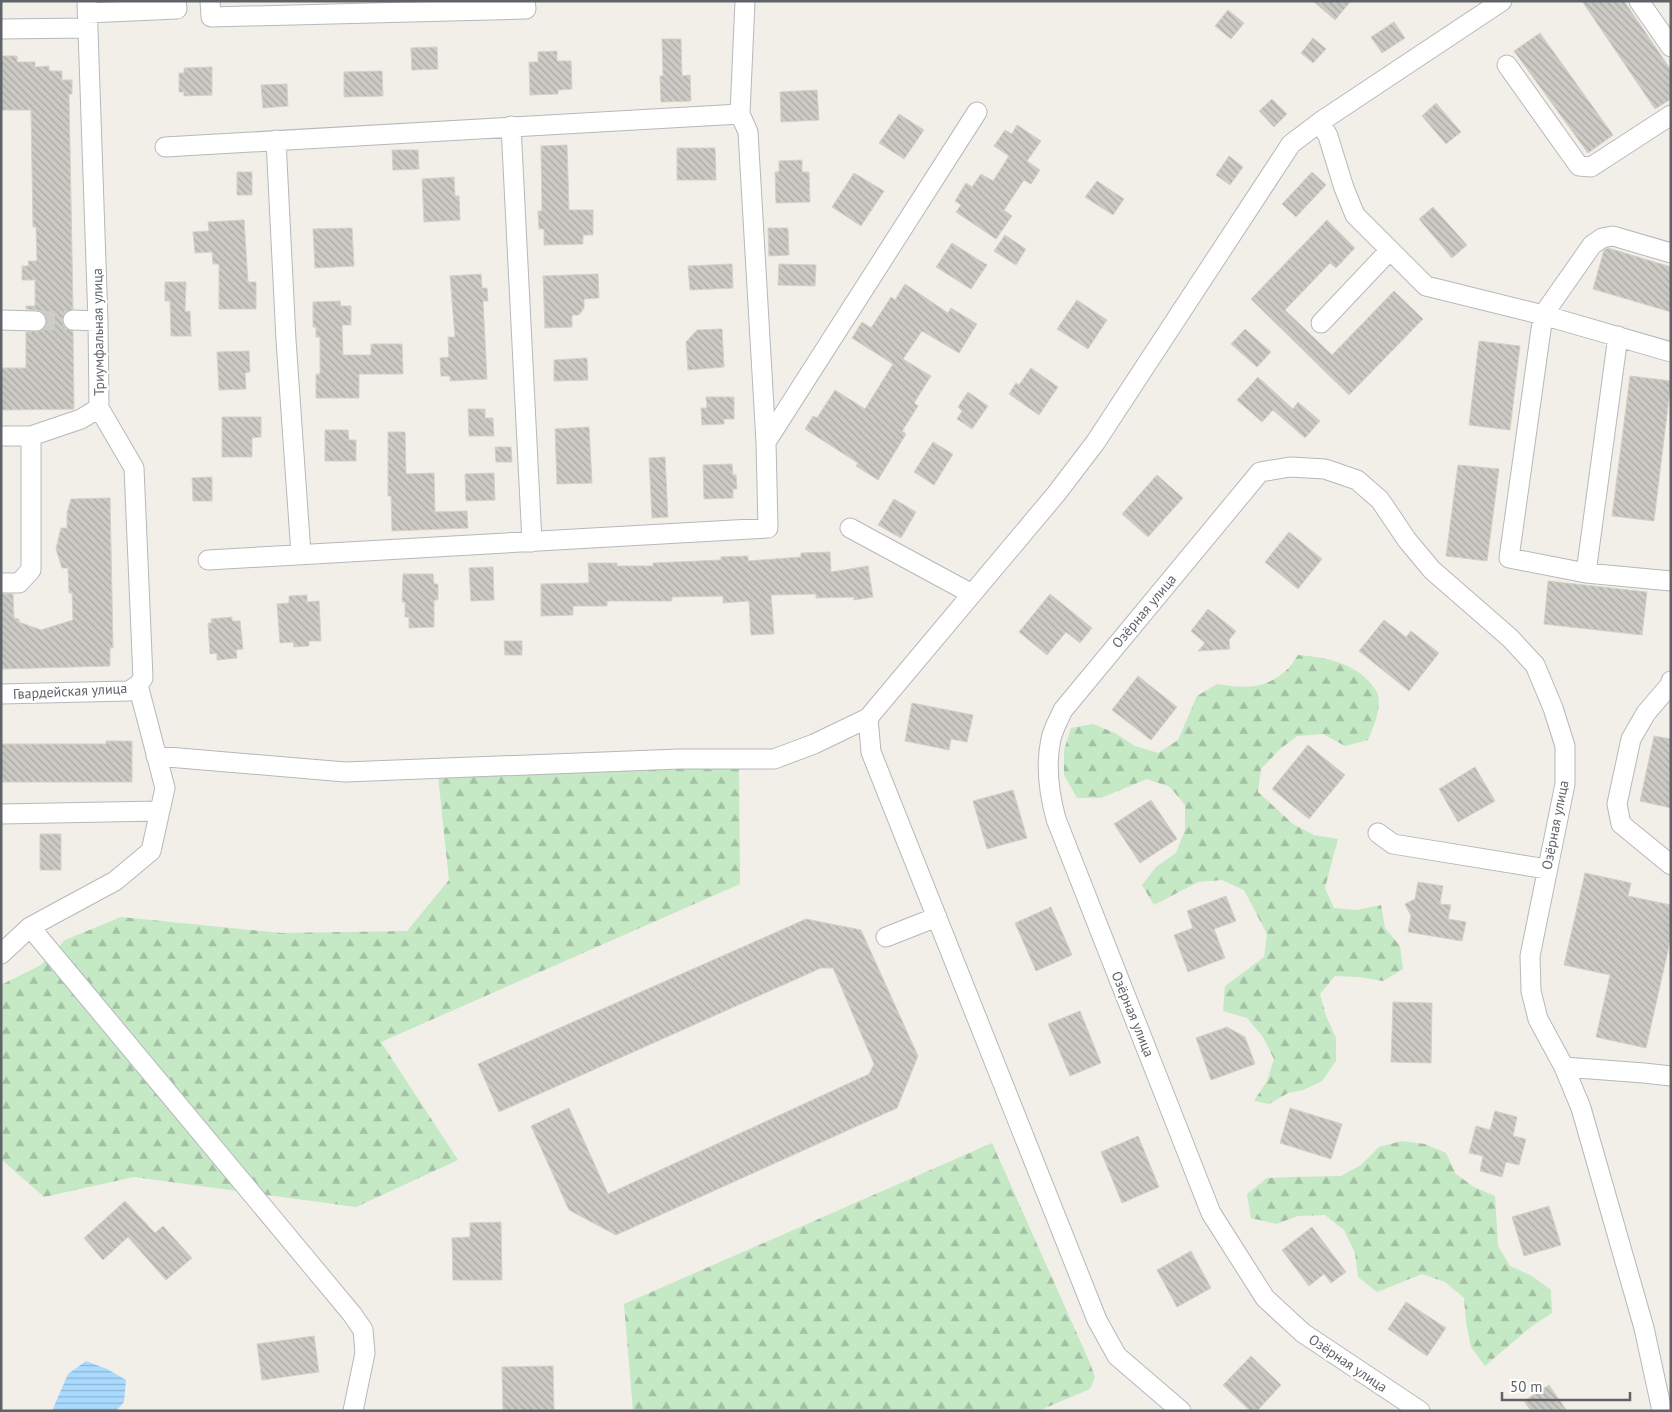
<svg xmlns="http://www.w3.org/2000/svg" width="1672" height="1412" viewBox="0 0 1672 1412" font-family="'PT Sans',sans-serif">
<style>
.forest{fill:url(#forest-firs)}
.water{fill:url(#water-rules)}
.building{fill:url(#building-back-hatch);stroke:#d6d1c6}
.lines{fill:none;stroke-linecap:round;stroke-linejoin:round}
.minor-tunnel{stroke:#ccccc8;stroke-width:19;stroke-dasharray:19 9;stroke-linecap:butt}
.minor-casing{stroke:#b5b8bc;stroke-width:21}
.minor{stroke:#fff;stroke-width:19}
.labels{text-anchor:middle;stroke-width:4.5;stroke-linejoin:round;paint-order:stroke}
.street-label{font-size:14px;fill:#5f6368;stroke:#fff}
</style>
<defs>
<pattern id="forest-firs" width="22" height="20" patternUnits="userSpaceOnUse" patternTransform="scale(1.25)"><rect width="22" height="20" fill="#c5e8c5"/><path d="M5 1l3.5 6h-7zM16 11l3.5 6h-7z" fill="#a3c0a4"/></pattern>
<pattern id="water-rules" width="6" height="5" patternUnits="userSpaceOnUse" patternTransform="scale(1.25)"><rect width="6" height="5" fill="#aadaff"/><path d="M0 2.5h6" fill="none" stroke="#8eb4d2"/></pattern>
<pattern id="building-back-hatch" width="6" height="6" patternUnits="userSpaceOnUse" patternTransform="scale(1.25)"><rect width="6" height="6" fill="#cccac5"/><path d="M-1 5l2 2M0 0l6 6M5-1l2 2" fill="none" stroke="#a9a8a4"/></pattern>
</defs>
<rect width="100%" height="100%" fill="#f1efe8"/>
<path class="forest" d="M1298,655C1325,657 1355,663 1372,685C1374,688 1377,691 1378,695C1381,711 1374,725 1368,740L1345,746L1323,734L1297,736L1279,750L1261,769L1258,792L1293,824L1314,835L1338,839L1325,888L1334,908L1357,910L1381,905L1385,928L1400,946L1403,969L1383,981L1359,977L1335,976L1320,994L1326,1016L1336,1038V1061L1322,1081L1303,1090L1288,1093L1269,1104L1254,1101L1267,1081L1274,1059L1263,1037L1247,1018L1223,1011L1225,986L1264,957L1267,934L1244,890L1222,880L1198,882L1154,905L1142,885L1156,867L1176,853L1185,830V805L1170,787L1147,779L1101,798H1077L1064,775V750L1071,728L1093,724L1115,733L1135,746L1158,753L1178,740L1197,696L1217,684C1241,688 1263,690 1283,673C1289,669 1294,661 1298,655Z
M739,765L740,884L381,1042L458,1160L356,1207L134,1177L44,1197L1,1159V985L41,965L65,940L121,917L282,933L407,931L449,880L438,776Z
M1402,1141L1425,1144L1446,1153L1456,1174L1474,1187L1495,1196L1498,1246L1510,1266L1532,1276L1551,1290L1552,1313L1532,1326L1485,1366L1471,1347L1466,1322L1464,1298L1445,1282L1422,1274L1377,1292L1358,1277L1355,1253L1344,1230L1325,1215L1298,1216L1276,1224L1251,1218L1247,1194L1267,1178L1291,1177L1341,1176L1361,1165L1379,1147Z
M992,1143L1090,1363L1095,1377L1090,1389L1038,1411H633L624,1304Z"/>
<path class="water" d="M86,1361L107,1369L126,1380L124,1402L116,1411H52L68,1374Z"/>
<path class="building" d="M1313,1H1351L1335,20Z
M1582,1H1624L1671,70V99L1655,109Z
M1228,10L1244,23L1231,39L1215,26Z
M1394,22L1405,38L1382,53L1371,37Z
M1540,33L1613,135L1588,153L1514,51Z
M1313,38L1326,49L1313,63L1301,53Z
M662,39H681L682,76L690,75L691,101L661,102L660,76H663Z
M437,47L438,69L412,70L411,48Z
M557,51V61H571L572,89L558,90V94L530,95L529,62H538V52Z
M1,56H17V62H35V67L49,66V71H62V80H72V94H69L73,309L64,314L62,320L63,325L67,329L73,331L74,409L1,410V368H26V332L41,331L45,327L47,321L46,315L41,311L26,309V306H35V280H22V266H29L28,261H37L36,227H33L31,110H1Z
M212,67V95L184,96V92H179V73H184V68Z
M382,71L383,96L344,97V72Z
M287,84L288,106L263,108L261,85Z
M817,90L819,120L781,122L780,92Z
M1272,99L1287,114L1274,127L1259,111Z
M1436,103L1461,132L1446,144L1422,116Z
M899,114L924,130L904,159L879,143Z
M1017,125L1041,141L1027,161L1040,170L1031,184L1024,180L1004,210L1012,216L996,239L956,212L961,205L955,201L966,183L972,187L981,174L993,181L1009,156L994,146L1005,130L1012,134Z
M567,145L569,210H593V235H583V244L544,245V229H539L538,211H542L541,146Z
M677,148H715L716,180H677Z
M392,150H418L419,169L393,170Z
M1229,156L1243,167L1230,185L1216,175Z
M802,160V172H809L810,202L776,203L775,172H779V161Z
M237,172H252V195H237Z
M1312,172L1326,185L1296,217L1282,204Z
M854,173L884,191L861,226L832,207Z
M454,177L455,196H459L460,220L424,222L422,179Z
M1097,181L1124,199L1113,215L1085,197Z
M1433,207L1467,245L1452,258L1419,219Z
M244,220L248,282H256V309H219V264H213L212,252L195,253L193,232L209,231L208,222Z
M1327,220L1355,248L1336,268L1330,263L1285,310L1332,355L1394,291L1423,319L1349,395L1251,299Z
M352,228L354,266L315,268L313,229Z
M768,228H788L789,255L769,256Z
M1005,235L1026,249L1016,265L994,251Z
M952,243L987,265L971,289L936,267Z
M1608,248L1671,267V312L1593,289L1604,250Z
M732,264L733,288L690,290L688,266Z
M779,264L816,265L815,286L778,285Z
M481,274L482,288H487L488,301H483L487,379L450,381V376H441L440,358L449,357L448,337H455L450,276Z
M598,274L599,298L584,299V308L579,315H572V327L545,328L543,276Z
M165,282H186L185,312L190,311L191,336H171L170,301H165Z
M905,284L948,313L951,308L977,324L959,353L922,331L903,359L931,376L914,403L918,406L902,431L906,434L878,480L856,466L858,463L805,429L813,416L817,418L835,390L865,409L893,364L852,338L862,322L871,328L891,297L895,300Z
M1077,300L1107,320L1088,349L1057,329Z
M340,301L341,306H351V325H342L343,355H371V344H402L403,374H359V398H316V374H320V337H316V327H313V302Z
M722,329L724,367L688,370L686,342L697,330Z
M1245,329L1271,352L1257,367L1231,344Z
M1479,341L1520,346L1510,430L1469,425Z
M249,351L250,372L245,373L246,389L219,390L217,352Z
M587,358L588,380L554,381V360Z
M1031,368L1058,387L1039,415L1009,394L1016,383L1019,385Z
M1630,376L1671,381L1654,521L1612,516Z
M1258,377L1293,409L1298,402L1320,421L1305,438L1273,410L1262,422L1237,400Z
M968,392L988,406L972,429L957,419L962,411L958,407Z
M706,397H734V419H724V424L702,425L701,408H707Z
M468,409H485V418H493L494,436H469Z
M222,417H261V437L252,438V457H222Z
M589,427L592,483L557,484L555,429Z
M325,430H348L349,440H356V461H325Z
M388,432H405L406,474L434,473L435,512L467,511L468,528L392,531L391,496H388Z
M933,442L953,454L934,485L914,472Z
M495,447H511L512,462H496Z
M665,457L668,517L652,518L649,458Z
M732,464L733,475H736L737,489H733V498L704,499L703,465Z
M1458,465L1499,469L1487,561L1446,556Z
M494,473L495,500L466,501L465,474Z
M1157,475L1183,498L1148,537L1122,514Z
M212,477V501H193L192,478Z
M110,498L113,648H110V666L1,669V594H13L14,618L19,619V622L41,630L73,620L72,593H69L68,568H62L56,549L61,528H67V513L71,499Z
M894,499L916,512L901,538L878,525Z
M1289,532L1322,559L1298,589L1265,562Z
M830,552L831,572L868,566L873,597L854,600V597L816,598V594L771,595L774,634L751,635L749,601L723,603V596L672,597V601H607V606H573V615L541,616V584L589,583L588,563H617V566H653V563L721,560V557L748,556V561L801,557V553Z
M493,567L494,600L471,601L469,568Z
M403,574H433L434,584H438V600H434V627L409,628V617H405V602H402Z
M1548,581L1647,592L1642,635L1544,624Z
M1050,594L1092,628L1080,643L1066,632L1047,655L1019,632Z
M307,595V602L319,601L321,641H309V646L294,647L293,642L280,643L277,604L289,603V596Z
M1208,609L1236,631L1229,640L1230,649L1198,651L1205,643L1191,631Z
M232,617V621H240L243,649L236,650L237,658L217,660V653L210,654L208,623H212L211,619Z
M1384,620L1406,637L1411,631L1439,653L1409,691L1359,651Z
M504,641H522V655H505Z
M1138,676L1177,707L1151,740L1112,710Z
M912,703L973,715L967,742L951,739L949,750L905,741Z
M1654,736L1671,739V808L1640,801Z
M106,741H132V782H1V744H106Z
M1308,745L1345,775L1309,819L1272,789Z
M1475,767L1495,801L1458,822L1439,789Z
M1013,790L1027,838L987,849L973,801Z
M1151,800L1177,839L1140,863L1114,824Z
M40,834H61V870H40Z
M1585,873L1631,883L1628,896L1671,905V937L1646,1048L1596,1037L1610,975L1564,965Z
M1418,882L1443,886L1440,904L1451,905L1448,919L1466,922L1462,941L1408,932L1411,916L1405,904L1415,899Z
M1226,896L1236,921L1214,929L1225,958L1188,972L1174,935L1193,928L1187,911Z
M1051,907L1072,955L1036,971L1015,923Z
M806,919L861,930L918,1056L897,1108L616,1235L569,1210L531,1126L569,1108L608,1194L869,1074L874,1064L833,968H821L499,1112L478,1064Z
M1393,1002L1432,1003L1431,1063L1391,1062Z
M1080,1011L1101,1063L1070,1076L1048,1024Z
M1227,1027L1245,1037L1255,1064L1211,1080L1196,1038Z
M1290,1108L1342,1124L1331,1159L1280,1143Z
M1495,1111L1517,1117L1513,1136L1526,1139L1519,1165L1506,1162L1502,1177L1480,1171L1483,1156L1469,1153L1476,1126L1490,1130Z
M1138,1136L1159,1187L1122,1203L1101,1152Z
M125,1201L155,1233L163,1226L192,1258L166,1280L128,1237L103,1260L84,1238Z
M1549,1206L1561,1245L1524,1256L1512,1217Z
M501,1222L502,1280H453L452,1238L470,1237V1223Z
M1312,1227L1346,1272L1331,1283L1324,1274L1309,1286L1282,1250Z
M1191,1251L1211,1288L1177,1307L1157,1270Z
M1406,1302L1446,1328L1427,1356L1388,1329Z
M314,1336L319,1372L262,1380L257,1344Z
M1251,1356L1281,1385L1257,1411H1250L1223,1385Z
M553,1366L554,1411H503L502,1367Z
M1549,1385L1567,1411H1531L1524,1401Z"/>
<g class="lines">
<path class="minor-tunnel" d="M36,321L73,320"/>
<defs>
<path id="minor" d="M210,1L211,17L526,9L525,1
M1639,1L1671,47
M87,13L177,9L176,1
M1,29L87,28
M1507,65L1579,166L1591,167L1671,115
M1320,122L1328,136L1344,188L1355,215L1426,286L1543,315L1671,352
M511,126L532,542
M276,140L286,340L301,554
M165,147L740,114
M1,320L36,321
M73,320L98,321
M1321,323L1390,250
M1618,336L1586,573L1509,558L1543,315L1592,245L1602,238L1613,236L1671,253
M1,436H31L81,419L99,408
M766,442L977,112
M850,528L972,594
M208,560L768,528L766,442L748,132L740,114L745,1
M1586,573L1671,581
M1,583H19L31,570V436
M1671,681L1670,685L1646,713L1631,739L1617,804L1621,824L1671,865
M1,694L129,691L138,685L143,678L134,468L99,408L98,321L87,1
M868,718L871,752L1097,1320L1117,1356L1181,1411
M156,756L345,772L679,759H774L814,744L868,718L1056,494L1095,443L1291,144L1320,122L1502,1
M1,814L160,811
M1378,833L1393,844L1547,869
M30,927L352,1314L363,1330L365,1353L353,1411
M886,937L937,917
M1,954L30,927L115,881L151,851L165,788L138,685
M1564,1067L1644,1073L1671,1076
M1420,1411L1303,1333L1265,1298L1211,1213L1056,819C1049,793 1045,766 1051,739C1053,729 1059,719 1063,710L1260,472L1290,467L1325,469L1357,480L1380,500L1407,540L1432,570L1510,638L1535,665L1553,708L1565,746V784L1530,956L1531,991L1538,1019L1564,1067L1581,1108L1644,1328L1662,1411"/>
</defs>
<use href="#minor" class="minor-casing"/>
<use href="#minor" class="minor"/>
</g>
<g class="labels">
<g class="street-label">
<text transform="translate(98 332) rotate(-91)" y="5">Триумфальная улица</text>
<text transform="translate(1144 611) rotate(-50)" y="5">Озёрная улица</text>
<text transform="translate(70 691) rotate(-3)" y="5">Гвардейская улица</text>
<text transform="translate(1555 825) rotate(-79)" y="5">Озёрная улица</text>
<text transform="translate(1133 1014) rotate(68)" y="5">Озёрная улица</text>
<text transform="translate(1348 1363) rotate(34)" y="5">Озёрная улица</text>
</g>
</g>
<rect width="1672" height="1412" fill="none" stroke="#5f6368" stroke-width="5"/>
<path d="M1502 1392v8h128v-8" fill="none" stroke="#5f6368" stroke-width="2.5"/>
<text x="1510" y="1392" font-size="15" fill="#5f6368" stroke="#ffffff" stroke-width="4" paint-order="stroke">50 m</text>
</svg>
